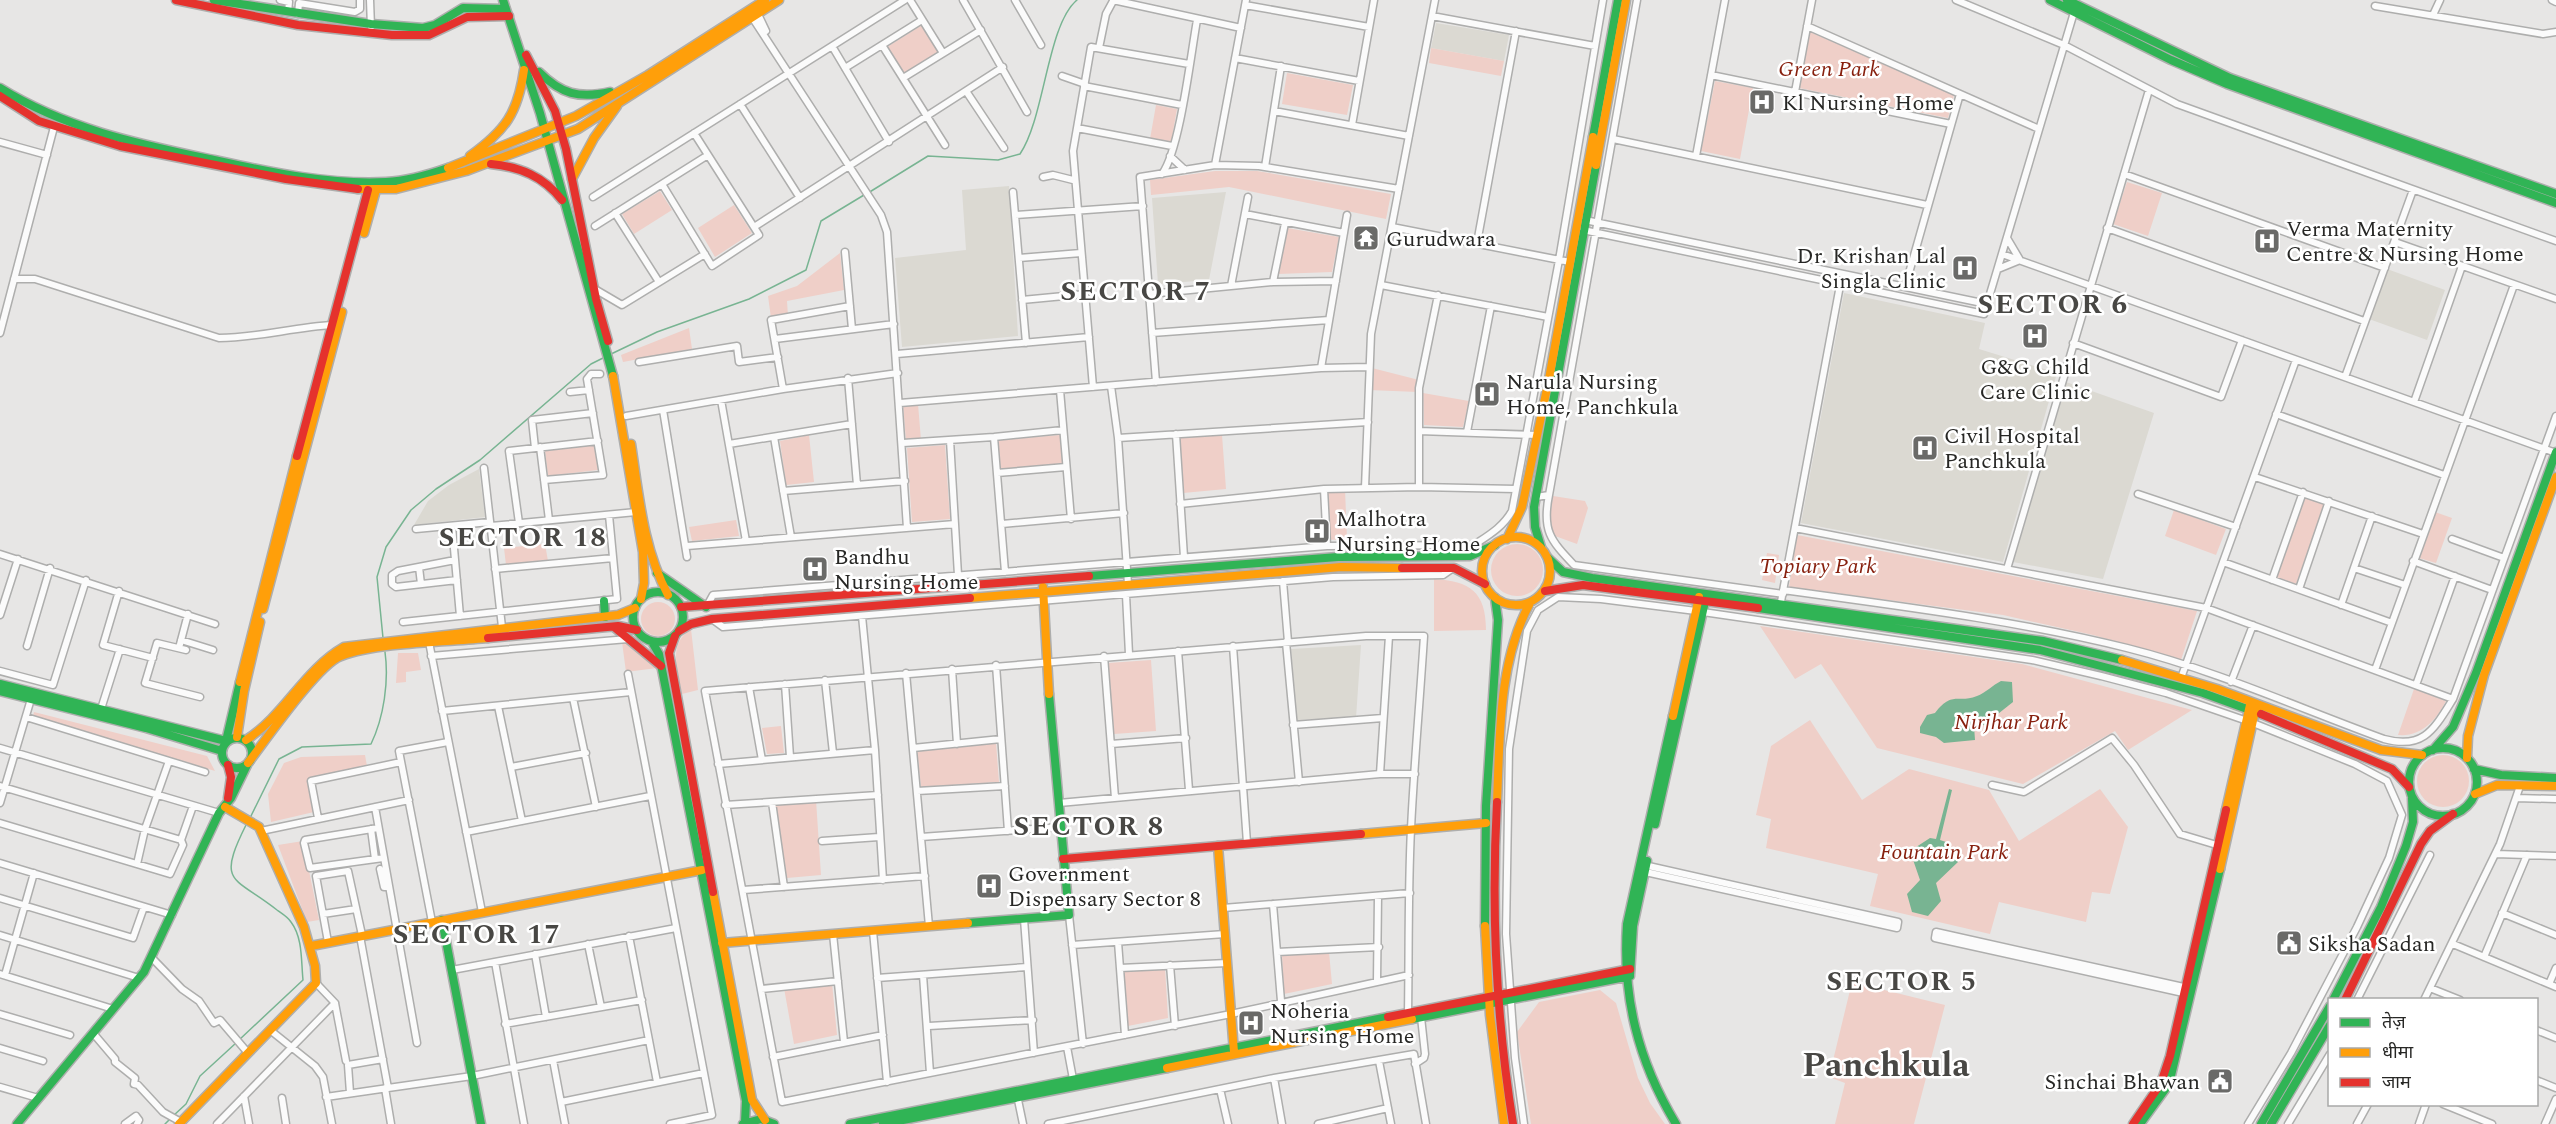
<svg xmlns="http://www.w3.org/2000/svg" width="2556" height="1124" viewBox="0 0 2556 1124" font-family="Spectral,'Noto Sans Devanagari',serif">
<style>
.built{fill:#dbd9d2}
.green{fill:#efcfc8}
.water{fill:#78b492}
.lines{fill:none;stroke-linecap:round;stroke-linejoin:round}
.stream{stroke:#78b492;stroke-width:1.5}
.street-casing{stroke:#aeaead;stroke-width:9}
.fast-casing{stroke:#aeaead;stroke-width:11}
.slow-casing{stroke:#aeaead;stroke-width:11}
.jam-casing{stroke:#aeaead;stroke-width:11}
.street{stroke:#fbfbfb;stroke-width:6}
.fast{stroke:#30b455;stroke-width:8}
.slow{stroke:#ff9f0a;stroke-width:8}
.jam{stroke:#e5322d;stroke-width:8}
.labels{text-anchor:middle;stroke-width:5;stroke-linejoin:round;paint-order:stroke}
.park-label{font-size:22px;font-style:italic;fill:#87200e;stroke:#fff}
.poi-label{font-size:22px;fill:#272725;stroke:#fff;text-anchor:start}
.district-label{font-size:28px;font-weight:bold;letter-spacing:1.5px;fill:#484744;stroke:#fff}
.town-label{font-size:34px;font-weight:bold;fill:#484744;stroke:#fff}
</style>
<rect width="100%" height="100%" fill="#e7e6e5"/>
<path class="built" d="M1436,23L1509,35L1504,61L1431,48Z
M1009,186L1018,336L902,347L895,258L966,250L962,190Z
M1226,192L1209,280L1158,284L1152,198Z
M2387,269L2445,290L2427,340L2369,319Z
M1844,293L1985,323L1979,349L2057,373L2003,562L1801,523Z
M2066,382L2154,413L2103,579L2013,562Z
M479,469L485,517L414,525L428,501L449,485Z
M1361,645L1356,718L1297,720L1291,649Z"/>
<path class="green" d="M922,25L939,53L904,74L887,47Z
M1810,32L1954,95L1948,118L1799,88Z
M1431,48L1504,61L1501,76L1429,63Z
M1287,73L1353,85L1347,115L1282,104Z
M1715,81L1753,88L1740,159L1701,151Z
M1156,105L1177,109L1171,143L1150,139Z
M1215,171H1257L1391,194L1386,219L1229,187L1151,195L1150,180Z
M2127,182L2162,193L2148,236L2113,224Z
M660,191L672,210L634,234L622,214Z
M734,205L752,233L715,257L698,228Z
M1287,228L1339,237L1332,272L1278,274Z
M840,253L844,290L787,301L788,316L771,318L768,296L797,286Z
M689,328L692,349L623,362L621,355Z
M1372,368L1419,380L1418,392L1369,390Z
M1423,393L1469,401L1463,427L1424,425Z
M918,404L921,440L906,441L903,405Z
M809,435L814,482L786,485L780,441Z
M1060,435L1063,464L999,469L997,440Z
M1222,435L1226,489L1183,493L1179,437Z
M594,445L598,470L548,476L545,451Z
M945,445L950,519L912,522L907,448Z
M1345,489L1347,539L1327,540L1325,490Z
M1553,496L1585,501L1588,508L1577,544L1555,536L1548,529Z
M2306,496L2326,503L2296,584L2276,577Z
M2174,510L2226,529L2216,555L2165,536Z
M2435,512L2452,518L2436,563L2419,558Z
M736,520L739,536L692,541L689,527Z
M1797,535L2197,611L2181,660L2093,635L2003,615L1789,587Z
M1491 570a26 26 0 1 1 52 0a26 26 0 1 1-52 0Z
M545,544L548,561L506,565L504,548Z
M1767,553L1779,555L1775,583L1762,580Z
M1434,579C1470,581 1486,592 1486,630L1434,631Z
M641 619a17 17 0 1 1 34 0a17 17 0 1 1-34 0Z
M1760,626L2022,664L2192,710L2128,750L2115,731L2023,784L1877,748L1821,664L1795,679Z
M691,629L698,690L682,694C678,671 667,644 691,629Z
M622,642H628L657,668L626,672Z
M398,653H418L421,670L406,672V682L396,683Z
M1151,660L1156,731L1114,734L1108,663Z
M2414,689L2446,701C2436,720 2422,737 2398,735Z
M34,712L207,756L215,771L33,716Z
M1810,720L1862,800L1909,769L1989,790L2019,841L2100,789L2128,827L2110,894L2092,892L2086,922L1999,902L1990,934L1870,906L1878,874L1766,848L1771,819L1756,815L1771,746Z
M781,726L784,753L767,754L762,728Z
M996,743L999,782L921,787L917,749Z
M2417 781a26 26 0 1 1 52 0a26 26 0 1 1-52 0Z
M365,755L367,766L308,779L314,812L271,822L268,794L284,763L301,757Z
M816,800L821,875L787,878L774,804Z
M303,841L319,920L307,922L278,845Z
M1329,952L1332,984L1284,994L1282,955Z
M1165,968L1168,1018L1128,1026L1124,971Z
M1852,982L1945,1005L1914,1124H1835L1845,1083L1829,1077Z
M832,983L837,1035L794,1044L784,988Z
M1600,990L1616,1003L1638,1078L1650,1103L1665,1124H1531L1517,1032L1539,1002Z"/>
<path class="water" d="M2001,681L2012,682L2013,702L1984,725L1974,726L1975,740L1944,743L1936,737L1920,733V727L1927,715L1935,713C1953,690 1958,704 1977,696C1985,693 1993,685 2001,681Z
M1949,789L1952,790L1940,840L1946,842L1958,862L1936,883L1941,901L1928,916L1912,912L1907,894L1920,880L1910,851L1930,838L1936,839Z"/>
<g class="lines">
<path class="stream" d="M868,193L928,156L998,160L1020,154C1045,117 1047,25 1077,0
M609,355L657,332L749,299L806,270L821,221L864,195
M383,638L377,577L386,547L411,510L436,489L480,460L591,364L605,357
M250,818L279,759L302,747L371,744C384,717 389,681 385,652
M239,1040L303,980C301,961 303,938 291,922C288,917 281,913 277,910C234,876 216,885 246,825
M173,1116L186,1104L200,1076L236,1043
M165,1124L170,1119"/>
<defs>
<path id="street" d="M280,0L289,2L288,12
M370,0L371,27
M910,0L943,53
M963,0L1027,112
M1015,0L1041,45
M1113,0L1241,28
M1956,0L2064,45L2177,104L2556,241
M2552,0L2556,2
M1245,5L1369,27
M2375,6L2543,34L2556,32
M756,10L766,31
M298,14L299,3L355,12L360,9V0
M750,14L881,215L887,232L907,528
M2433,15L2440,0
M1432,16L1595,46
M1807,26L2039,129
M882,45L945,145
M832,46L889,142
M1099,48L1106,14L1113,1
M1235,58L1359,81
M845,68L922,20
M1711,75L1951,124
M1062,76L1085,84
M903,78L981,30
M1084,86L1182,105
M966,91L1004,148
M1795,92L1812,0
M740,104L800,198
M1274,111L1409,136
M1352,125L1374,0
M1077,128L1172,146
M1613,139L1927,205
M0,142L47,155
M1170,156L1185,170
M1696,156L1725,0
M1215,165L1246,0
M1265,167L1281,66
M1162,174C1180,150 1191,53 1197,20
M2124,174L2385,268
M1043,177L1053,175L1073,180
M662,184L712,266L759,235L694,133
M1013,192L1026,343
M593,197L905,0
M615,213L659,282
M1245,214L1344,233
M1015,215L1143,206
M1585,220L1987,304
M595,226L708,155
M754,227L1003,67
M1392,227L1570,262
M2107,228L2364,321
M1583,230L1984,314L2075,9
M2395,242L2556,299
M1477,243L1516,31
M845,252L852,329
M2002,254L2556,453
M1019,258L1081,253
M1998,269L2020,260L2007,238
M14,279H35L219,338C257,338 294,327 333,325
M1273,282L1285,223
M1381,285L1548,317
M1231,286L1248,197
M1905,287L1960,94
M593,288L622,305L705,254
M1149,294L1273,282L1336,281
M1022,300L1085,294
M0,333L54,127
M1152,333L1329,320
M775,339L894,324
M2073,343L2221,397L2242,340
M897,354L1089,337
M639,362L737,346L739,362L778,357
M1321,368L1347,215
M2345,377L2413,190
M848,378L857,485
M1156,382L1140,177L1215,165L1259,166L1399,189
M1111,386L1118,438L1128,584
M1093,387L1073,151L1091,47L1189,64
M783,389L771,320L850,306
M1060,390L1071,519
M570,392L589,390
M721,400L746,541
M2414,402L2462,266
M900,403L1321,368L1369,367
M663,410L687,557
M2276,414L2444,475
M626,416L783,389L898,373
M1419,431L1537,435
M1467,432L1491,306
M1176,434L1184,557
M774,437L791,537
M994,437L1005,572
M1118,438L1368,422
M950,440L958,575
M903,443L994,437L1063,430
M729,444L852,424
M540,447L549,520
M535,448L532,420L593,413
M484,468L502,627
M997,473L1066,467
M2255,477L2423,534
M544,480L603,475L587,379L591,374H600
M1419,487V388L1438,295
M1365,488L1371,334L1435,0
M1324,489L1327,546
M783,491L905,481
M2138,494L2236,527
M1549,495C1542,530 1550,540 1574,565L1783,594
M1536,497L1549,495L1637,0
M1180,504L1324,489L1419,487L1516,489
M519,523L509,451L598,441
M1002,524L1124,513
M452,526L460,616
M491,526L636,512
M1795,528L2206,608L2453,699
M416,529L490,522
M2452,539L2504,558
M687,546L955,524
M0,554L215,624
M455,560L398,571L392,575V584L396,587L457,580
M2413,561L2492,590
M2223,562L2392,623
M419,567L421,584
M2354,568L2405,585
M495,569L613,558
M2007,569L2149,90
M2272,580L2303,492
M1283,581L1288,642
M2299,589L2329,501
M1783,590C1899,606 2014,620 2127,648C2215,670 2299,708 2384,739C2424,750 2434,729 2453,699L2556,416
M119,591L103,645L153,658
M1126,595L1129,654
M2341,605L2372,516
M707,606L713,595L1327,546L1474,545C1489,535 1503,527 1512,511L1559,260L1603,0
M1780,607L1841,280
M0,615L18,559
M862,616L875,750L883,880
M712,619L723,627L1333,577L1443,575L1453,568
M403,622L617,599L609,515
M181,640L213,650
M429,642L482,912
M1286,642L1299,782
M27,646L50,568
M1233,646L1247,843
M179,648L188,614
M186,650L157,643L145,683L200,697
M1178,651L1189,790
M431,656L628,639
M1104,656L1115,798
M996,665L1008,831
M952,669L957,744
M2375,670L2514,285
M0,671L53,685L86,580
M906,673L929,926
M628,674L712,1115L670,1124
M2181,678L2296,360
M825,680L833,753
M2231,682L2253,625
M785,684L790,757
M2416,685L2455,576
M749,687L762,760
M573,698L596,807
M498,706L522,821
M101,709L120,649
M442,711L631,692
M26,717L205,772
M1293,725L1383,718
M1111,744L1186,738
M0,748L219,813
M913,748L1001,739
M718,764L875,750
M511,767L586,753
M1380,774L1389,636
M1992,785L2024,792L2112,738L2134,765L2180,834L2220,846
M0,786L181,840
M917,791L1005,786
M2516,798L2556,799
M772,802L784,887
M0,803L31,699
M1059,803L1380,774H1415
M725,805L878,795
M375,807L417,1043
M318,818L311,781L401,762
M0,823L170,874L183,845L181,840L193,806
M378,828L305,840L304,843L310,868L383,858
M371,829L375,859
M261,831L409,800
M466,832L650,796
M921,837L1060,827
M822,841L879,837
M2496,854L2556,856
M0,863L172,915
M137,864L145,829L169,761
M380,869L384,887H389
M1641,871L1897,928L1898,922L1644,865
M743,890L925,876
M0,898L133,938L144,907
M1273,904L1281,1001
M1223,908L1410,893
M2502,913L2556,935
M323,914L356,909
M1069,915L1083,1044
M1024,919L1034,1053
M432,922L399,751L448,742
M873,931L887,1082
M833,934L844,1042
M0,935L139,978
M629,936L657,1082
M328,942L316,876L348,871L362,935
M1118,942L1125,1035
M588,944L601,1007
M2453,944L2556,987
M1072,945L1225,934
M1277,952L1379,947
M535,954L546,1017
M151,957L182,989L199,1001L214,1023L220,1020L248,1053
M2484,957L2527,855
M495,962L524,1124
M1170,965L1175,1026
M1120,968L1227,963
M452,970L676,928
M0,974L113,1009
M5,975L34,873
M923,975L930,1073
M877,978L1027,967
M1377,981L1378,896
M2549,984L2556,968
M2430,988L2460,1000
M761,989L838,981
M2188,994L1935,938L1936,932L2188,988
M2357,1000L2430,855
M2424,1000L2500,844L2520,786
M335,1003L346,1061
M1408,1013C1409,952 1408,890 1411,829C1414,765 1420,700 1424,636H1366L705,691L782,1102L1231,1014L1409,975
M0,1014L70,1035
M505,1024L642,1000
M929,1026L1033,1020
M270,1030L315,1066L323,1077L332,1124
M2536,1030L2556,1038
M93,1033L115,1059V1062L135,1078L134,1084L138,1085L163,1112L181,1122
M1067,1047L1073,1079
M0,1048L43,1061
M773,1057L883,1035
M553,1060L565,1124
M1379,1061L1391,1124
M1415,1064L1424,1058L1425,1054L1421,1017
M1274,1078L1282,1124
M2536,1080L2556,1088
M0,1087L38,1098
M385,1088L391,1124
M388,1088L472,1076L649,1040
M1220,1089L1228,1124
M350,1093L348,1065L383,1059
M1017,1095L1023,1124
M244,1096L249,1124
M326,1097L388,1088L360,936
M282,1098L286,1124
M561,1102L704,1073
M2443,1104L2492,1124
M125,1124L136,1116L139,1120L137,1124
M217,1124L335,1003L316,983
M1048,1124L1274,1078L1414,1054L1426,1124
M1318,1124L1388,1108
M1524,1124L1515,1058L1506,934L1509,749L1527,631L1538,610L1558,597L1601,599L1696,611L2032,660L2101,676L2166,693L2253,723L2355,764L2387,781L2402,815L2389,858L2357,927L2291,1053L2248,1124
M2288,1124L2330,1054
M2357,1124L2368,1104
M2419,1124L2426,1104
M2545,1124L2556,1099"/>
<path id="fast" d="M214,0L371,24L423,28L435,25L463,8L506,9
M503,0L540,113L613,376
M2050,0L2171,60L2227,84L2556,203
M2067,0L2230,78L2556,194
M539,72C561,94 579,99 610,92
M0,88C66,129 139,144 214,160C270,172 328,185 386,182C407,181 428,175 448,168
M1593,137L1618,0
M1541,547L1535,527L1534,507L1596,165
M1548,558L1563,572L1592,578L2043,641L2122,660
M657,573L706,607
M1089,576L1338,557L1470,556L1495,545
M633 617a25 25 0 1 1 50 0a25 25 0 1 1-50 0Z
M604,601L605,617
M1758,608L2040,650L2203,693L2261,714
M652,642L659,654L746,1101L745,1122
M0,684L226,741L240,682
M0,691L146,728L222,751
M1673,716L1627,924C1622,997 1638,1061 1676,1124
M222 753a15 15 0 1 1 30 0a15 15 0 1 1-30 0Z
M2409 782a34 34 0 1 1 68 0a34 34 0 1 1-68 0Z
M2433,750L2453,727L2476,673L2556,452
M2474,769L2501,775L2556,778
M1655,824L1706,597
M442,920L481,1124
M968,923L1069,915L1049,694
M1485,926L1486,806L1498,620L1495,598
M1630,975L1633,926L1647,861
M2333,1000L2381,907L2406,846L2413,822L2412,798
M1412,1019L1630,976
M17,1124L144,972L219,813L231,798L248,763
M743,1124L761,1119L774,1124
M850,1124L1388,1017
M883,1124L1167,1068
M2140,1124L2169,1084L2220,869
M2261,1124L2330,1006
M2271,1124L2330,1025"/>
<path id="slow" d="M470,156C505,131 518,113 524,70
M1596,165L1626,0
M448,168L576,116L648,75L765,0
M572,179L594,138L617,106
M358,189H396L466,171L578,129L779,0
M364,233L376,190
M613,376L643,552L644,583L641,599
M631,444C639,496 643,548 668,595
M1482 571a34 34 0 1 1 68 0a34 34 0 1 1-68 0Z
M1507,539L1522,507L1549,379L1593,137
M1043,587L1049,694
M970,598L1341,567L1402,568
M263,609L342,312
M2122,660L2217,689L2381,750L2422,755
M240,682L297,456
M1673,716L1699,597
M237,737L244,691L260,622
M246,740C285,715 304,670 344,647L618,615L635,608
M2467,758L2468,736L2484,675L2556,477
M248,763C265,741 318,664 341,656C378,642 447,642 488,638
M2475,794L2497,785L2556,786
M1497,802C1500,736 1498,662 1530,603
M2226,810L2250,705
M1361,834L1486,823
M1218,846L1234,1052
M2220,869L2256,707
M713,892L752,1100L765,1120
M1485,926L1490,1015L1504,1124
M722,943L968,923
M311,946L702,870
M1167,1068L1412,1019
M179,1124L316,983L315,966L304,927L259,827L225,807"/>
<path id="jam" d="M176,0L298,25L392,35H429L467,17L509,16
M526,55L555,111L566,149L596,299L608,341
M0,96L39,121L120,146L286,179L358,189
M491,164C520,167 543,176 562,200
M297,456L368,190
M1402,568H1454L1485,584
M1545,591L1583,585L1758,608
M681,607L1089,576
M614,627L661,666
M679,631L691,624L712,619L970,598
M675,636L669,653L713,892
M488,638L618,626L637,630
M2261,714L2392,769L2409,787
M228,765L231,777L228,798
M1497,802C1491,910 1496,1017 1513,1124
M1063,859L1361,834
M2345,1000L2421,844L2430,831L2453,814
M1388,1017L1630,969
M2133,1124L2161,1083L2170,1056L2226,810"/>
</defs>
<use href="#street" class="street-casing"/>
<use href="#fast" class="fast-casing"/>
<use href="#slow" class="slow-casing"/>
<use href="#jam" class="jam-casing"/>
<use href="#street" class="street"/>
<use href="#fast" class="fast"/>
<use href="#slow" class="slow"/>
<use href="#jam" class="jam"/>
</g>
<defs>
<symbol id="hospital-square" viewBox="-11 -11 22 22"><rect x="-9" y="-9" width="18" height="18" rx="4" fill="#6a6a68" stroke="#fff"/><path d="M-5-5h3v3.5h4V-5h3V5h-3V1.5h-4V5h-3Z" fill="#fff"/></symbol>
<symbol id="temple-square" viewBox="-11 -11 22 22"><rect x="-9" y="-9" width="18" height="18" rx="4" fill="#6a6a68" stroke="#fff"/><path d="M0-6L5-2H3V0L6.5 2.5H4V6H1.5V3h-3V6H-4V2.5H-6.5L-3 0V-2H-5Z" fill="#fff"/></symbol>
<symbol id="civic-square" viewBox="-11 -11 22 22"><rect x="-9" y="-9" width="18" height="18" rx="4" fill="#6a6a68" stroke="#fff"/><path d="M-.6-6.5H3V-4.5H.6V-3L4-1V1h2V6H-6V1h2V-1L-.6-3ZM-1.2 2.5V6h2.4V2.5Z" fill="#fff"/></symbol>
</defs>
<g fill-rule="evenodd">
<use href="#hospital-square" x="1747" y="87" width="30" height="30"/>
<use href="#temple-square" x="1351" y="223" width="30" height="30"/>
<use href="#hospital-square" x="2252" y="226" width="30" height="30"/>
<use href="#hospital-square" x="1950" y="253" width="30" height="30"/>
<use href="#hospital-square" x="2020" y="321" width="30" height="30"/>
<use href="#hospital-square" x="1472" y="379" width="30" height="30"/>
<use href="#hospital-square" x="1910" y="433" width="30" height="30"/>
<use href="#hospital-square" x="1302" y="516" width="30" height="30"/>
<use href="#hospital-square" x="800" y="554" width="30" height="30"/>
<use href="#hospital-square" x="974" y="871" width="30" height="30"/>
<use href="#civic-square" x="2274" y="928" width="30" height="30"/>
<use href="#hospital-square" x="1236" y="1008" width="30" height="30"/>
<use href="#civic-square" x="2205" y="1066" width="30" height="30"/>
</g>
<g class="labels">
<g class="park-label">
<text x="1829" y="76">Green Park</text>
<text x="1818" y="573">Topiary Park</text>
<text x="2011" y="729">Nirjhar Park</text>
<text x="1944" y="859">Fountain Park</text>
</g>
<g class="poi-label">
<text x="1782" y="110">Kl Nursing Home</text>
<text x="2286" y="236">Verma Maternity<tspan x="2286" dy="25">Centre &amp; Nursing Home</tspan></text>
<text x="1386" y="246">Gurudwara</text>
<text x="1946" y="263" text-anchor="end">Dr. Krishan Lal<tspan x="1946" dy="25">Singla Clinic</tspan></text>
<text x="2035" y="374" text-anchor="middle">G&amp;G Child<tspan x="2035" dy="25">Care Clinic</tspan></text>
<text x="1506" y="389">Narula Nursing<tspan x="1506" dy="25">Home, Panchkula</tspan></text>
<text x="1944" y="443">Civil Hospital<tspan x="1944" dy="25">Panchkula</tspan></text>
<text x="1336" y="526">Malhotra<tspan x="1336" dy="25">Nursing Home</tspan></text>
<text x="834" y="564">Bandhu<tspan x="834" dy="25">Nursing Home</tspan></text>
<text x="1008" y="881">Government<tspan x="1008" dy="25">Dispensary Sector 8</tspan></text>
<text x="2308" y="951">Siksha Sadan</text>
<text x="1270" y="1018">Noheria<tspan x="1270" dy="25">Nursing Home</tspan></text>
<text x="2200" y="1089" text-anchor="end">Sinchai Bhawan</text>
</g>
<g class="district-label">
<text x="1136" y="300">SECTOR 7</text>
<text x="2053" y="313">SECTOR 6</text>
<text x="523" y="546">SECTOR 18</text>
<text x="1089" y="835">SECTOR 8</text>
<text x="477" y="943">SECTOR 17</text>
<text x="1902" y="990">SECTOR 5</text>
</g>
<g class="town-label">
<text x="1886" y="1076">Panchkula</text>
</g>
</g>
<rect x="2328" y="998" width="210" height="108" fill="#ffffff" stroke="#a9a9a8" stroke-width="1.5"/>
<rect x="2340" y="1018" width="30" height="9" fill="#30b455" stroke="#a9a9a8" stroke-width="1.5"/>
<text x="2382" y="1028" font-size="18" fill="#272725">तेज़</text>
<rect x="2340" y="1048" width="30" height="9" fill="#ff9f0a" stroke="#a9a9a8" stroke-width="1.5"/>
<text x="2382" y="1058" font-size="18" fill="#272725">धीमा</text>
<rect x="2340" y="1078" width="30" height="9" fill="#e5322d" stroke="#a9a9a8" stroke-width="1.5"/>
<text x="2382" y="1088" font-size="18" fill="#272725">जाम</text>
</svg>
